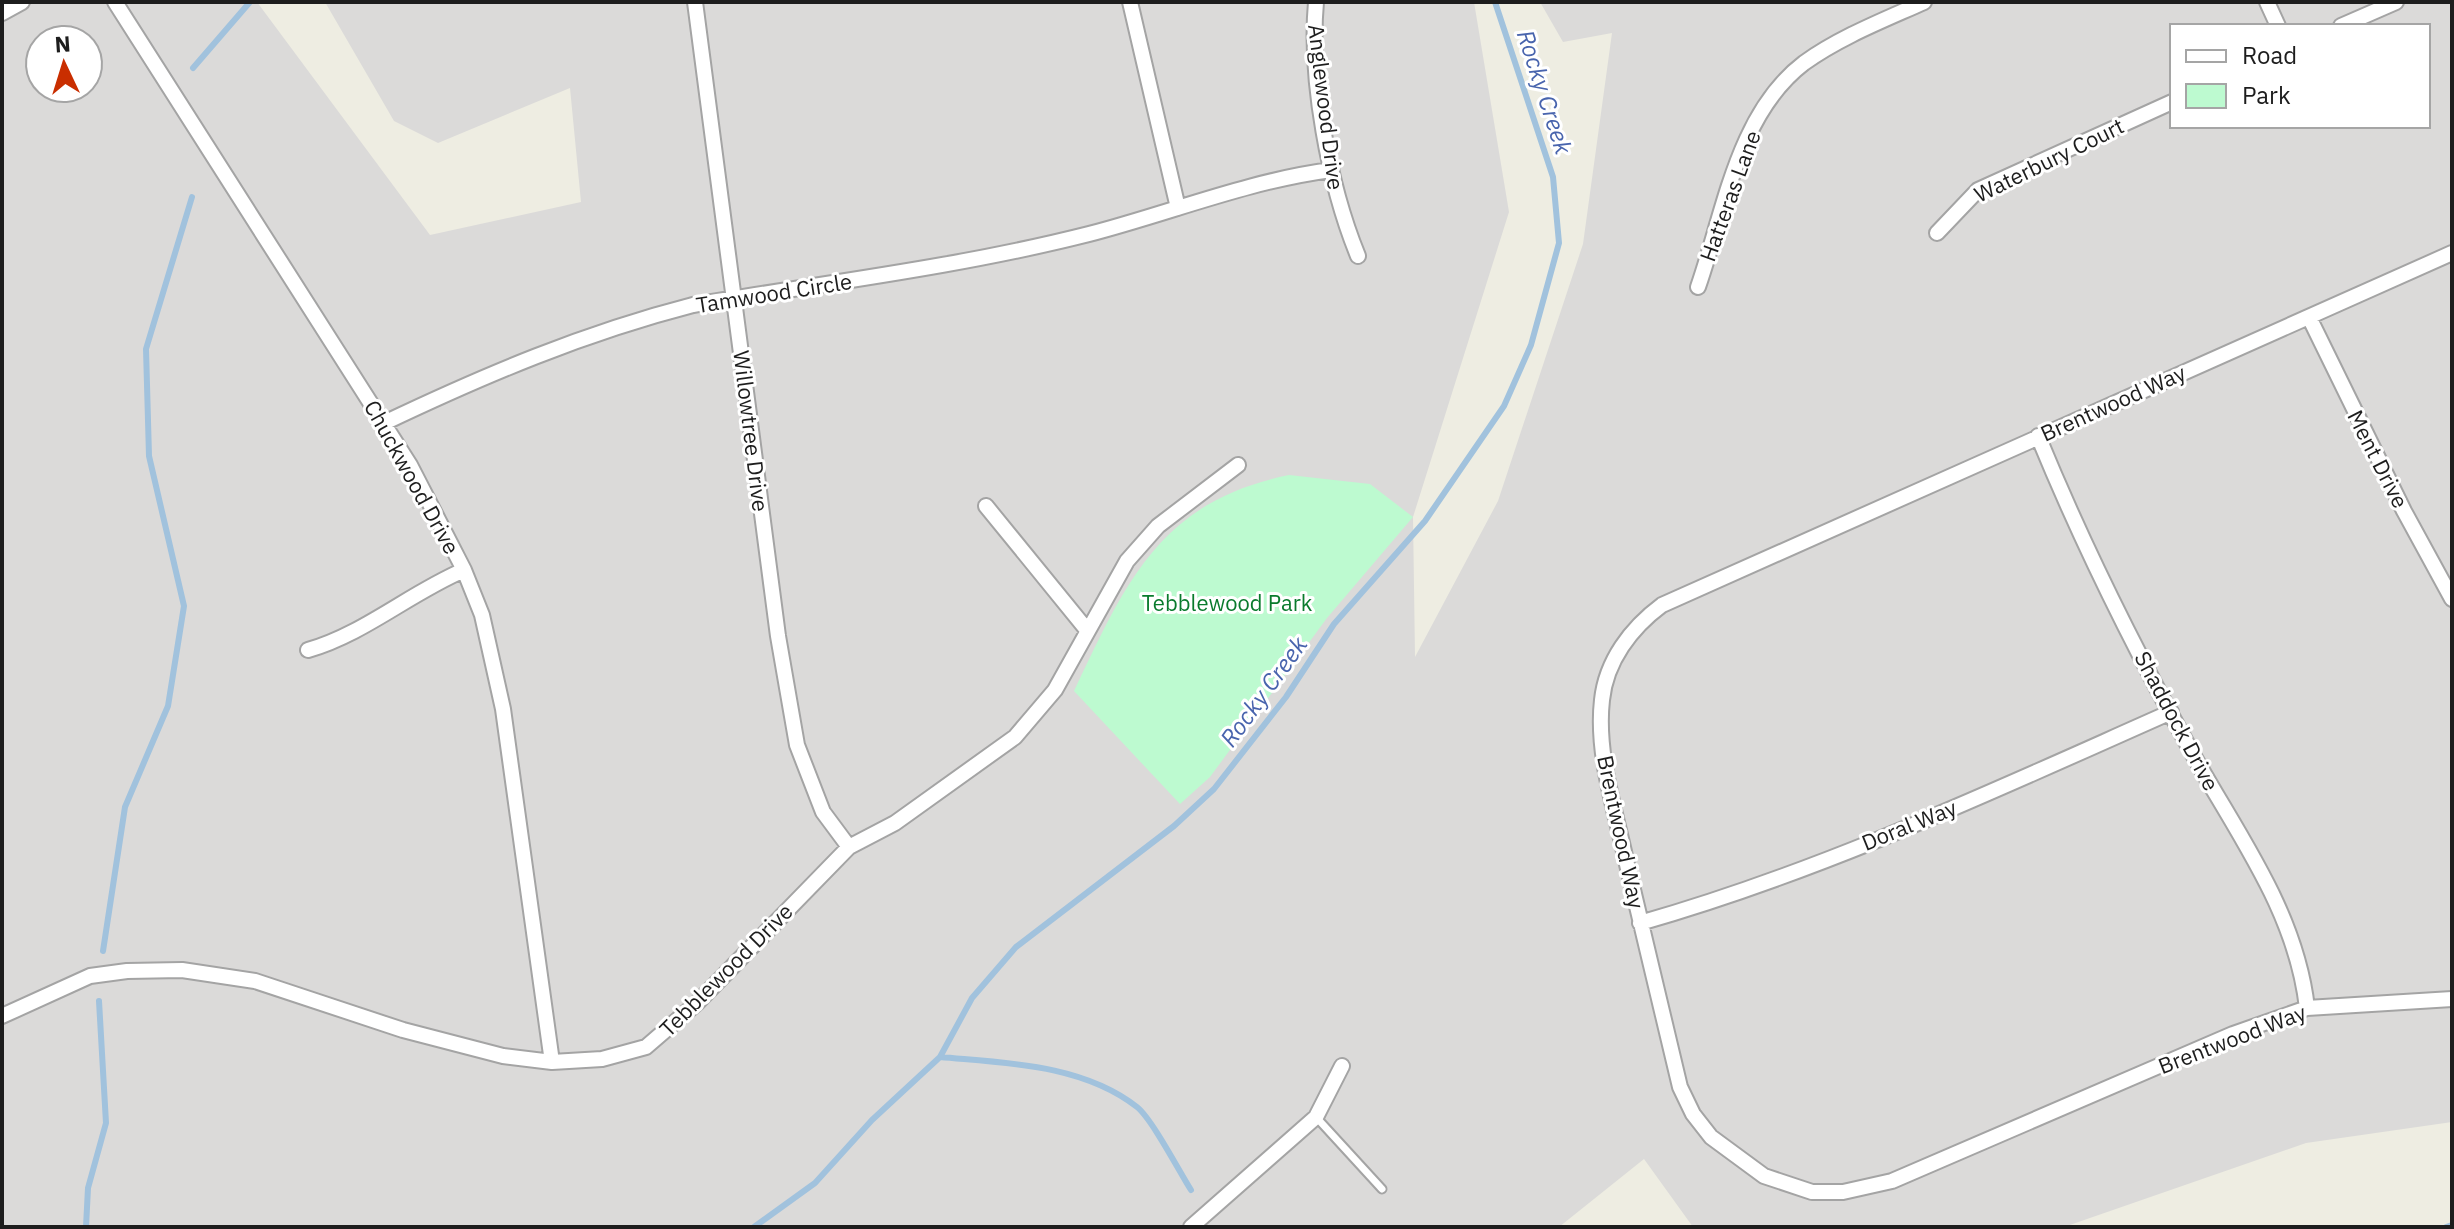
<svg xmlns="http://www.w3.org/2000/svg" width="2454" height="1229" viewBox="0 0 2454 1229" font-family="'IBM Plex Sans',sans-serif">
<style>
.residential{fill:#dbdad9;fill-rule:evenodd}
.park{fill:#bdfad0}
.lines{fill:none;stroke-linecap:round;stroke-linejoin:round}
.stream{stroke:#a1c2dd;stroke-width:6}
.service-casing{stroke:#a4a4a4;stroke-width:11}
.minor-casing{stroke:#a4a4a4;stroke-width:18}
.service{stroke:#fff;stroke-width:7}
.minor{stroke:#fff;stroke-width:14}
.labels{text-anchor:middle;stroke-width:6;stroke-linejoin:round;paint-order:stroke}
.street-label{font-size:22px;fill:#1d1d1d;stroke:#fff}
.park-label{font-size:22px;fill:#0a7b2d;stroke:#fff}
.water-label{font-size:24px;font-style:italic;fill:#4864ad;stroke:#fff}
</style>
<rect width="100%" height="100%" fill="#eeede2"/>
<path class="residential" d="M2,2H257L430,235L581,202L570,88L438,143L394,121L325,2H1474L1509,212L1413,517L1415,657L1498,501L1583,244L1612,33L1563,42L1540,2H2452V1122L2306,1143L2064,1227H1693L1644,1159L1559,1227H2ZM2172,26H2428V126H2172ZM40,40H88V88H40Z"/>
<path class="park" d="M1289,475L1370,484L1413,517L1327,618L1210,777L1180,804L1074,691C1126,582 1160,501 1289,475Z"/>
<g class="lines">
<path class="stream" d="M193,68L250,2
M103,951L125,807L168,706L184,606L149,456L146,349L192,197
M940,1057C1005,1063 1082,1064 1137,1107C1152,1119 1179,1171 1191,1190
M86,1227L88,1188L106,1123L99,1001
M754,1227L815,1183L872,1120L940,1057L972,998L1016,947L1174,826L1214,789L1286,697L1334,624L1425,521L1504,406L1531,345L1559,243L1553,177L1495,2
M2446,1227L2452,1225"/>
<defs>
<path id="service" d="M1316,1117L1382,1189"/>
<path id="minor" d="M115,2L410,465L464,570L482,615L503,709L552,1062
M695,2L778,636L797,745L823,812L849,847
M1130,2L1178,208
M1316,2C1309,79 1329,185 1358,256
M2267,2L2278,26
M2,13L22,2
M2341,26L2396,2
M1937,233L1978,190L2172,102
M2452,253L1662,605C1631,628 1606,661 1602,700C1596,752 1614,806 1625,856C1643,933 1661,1010 1680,1087L1693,1114L1711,1137L1764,1176L1812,1192H1843L1892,1181L2233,1034L2307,1008L2452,999
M1698,287C1724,213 1737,114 1804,63C1840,37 1884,20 1924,2
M2309,317L2404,511L2452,599
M384,423C485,375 584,333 693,305C825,283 959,267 1089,234C1170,213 1248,181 1331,170
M2038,436C2082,543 2134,648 2190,749C2236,833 2296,910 2307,1008
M986,506L1087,630
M308,650C364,634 410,593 464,570
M1640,923C1823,871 1997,789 2171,712
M2,1016L90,976L127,971L182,970L255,981L403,1030L503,1056L552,1062L602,1059L646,1047L697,1003L849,847L895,823L1015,737L1055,690L1127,561L1158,526L1238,465
M1191,1227L1316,1117L1342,1066"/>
</defs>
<use href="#service" class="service-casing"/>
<use href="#minor" class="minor-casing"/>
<use href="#service" class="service"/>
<use href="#minor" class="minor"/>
</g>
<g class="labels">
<g class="street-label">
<text transform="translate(1326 107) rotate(83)" y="8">Anglewood Drive</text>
<text transform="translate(2049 160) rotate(-26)" y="8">Waterbury Court</text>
<text transform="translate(1730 196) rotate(-70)" y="8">Hatteras Lane</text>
<text transform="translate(774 293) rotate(-9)" y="8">Tamwood Circle</text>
<text transform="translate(2113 403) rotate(-24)" y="8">Brentwood Way</text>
<text transform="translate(751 431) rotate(83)" y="8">Willowtree Drive</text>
<text transform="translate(2378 459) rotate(63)" y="8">Ment Drive</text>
<text transform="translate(412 477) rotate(61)" y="8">Chuckwood Drive</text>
<text transform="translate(2177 721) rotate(62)" y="8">Shaddock Drive</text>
<text transform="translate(1909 825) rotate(-22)" y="8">Doral Way</text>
<text transform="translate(1621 832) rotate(78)" y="8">Brentwood Way</text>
<text transform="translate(726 970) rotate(-45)" y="8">Tebblewood Drive</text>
<text transform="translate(2232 1039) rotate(-21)" y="8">Brentwood Way</text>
</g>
<g class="park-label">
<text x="1227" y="611">Tebblewood Park</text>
</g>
<g class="water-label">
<text transform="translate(1544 92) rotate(72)" y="8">Rocky Creek</text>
<text transform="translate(1264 692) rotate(-54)" y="8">Rocky Creek</text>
</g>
</g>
<rect width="2454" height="1229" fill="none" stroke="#1d1d1d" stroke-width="8"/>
<rect x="2170" y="24" width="260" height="104" fill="#ffffff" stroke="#a5a5a5" stroke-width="2"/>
<rect x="2186" y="50" width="40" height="12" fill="#ffffff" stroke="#a5a5a5" stroke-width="2"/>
<text x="2242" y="64" font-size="24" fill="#1d1d1d">Road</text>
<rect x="2186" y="84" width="40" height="24" fill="#bdfad0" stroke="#a5a5a5" stroke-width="2"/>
<text x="2242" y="104" font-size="24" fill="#1d1d1d">Park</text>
<g transform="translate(64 64) rotate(356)"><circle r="38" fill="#ffffff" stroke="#a5a5a5" stroke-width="2"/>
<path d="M0-6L14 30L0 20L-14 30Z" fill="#c92e00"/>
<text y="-12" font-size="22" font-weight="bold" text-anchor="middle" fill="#1d1d1d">N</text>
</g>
</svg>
